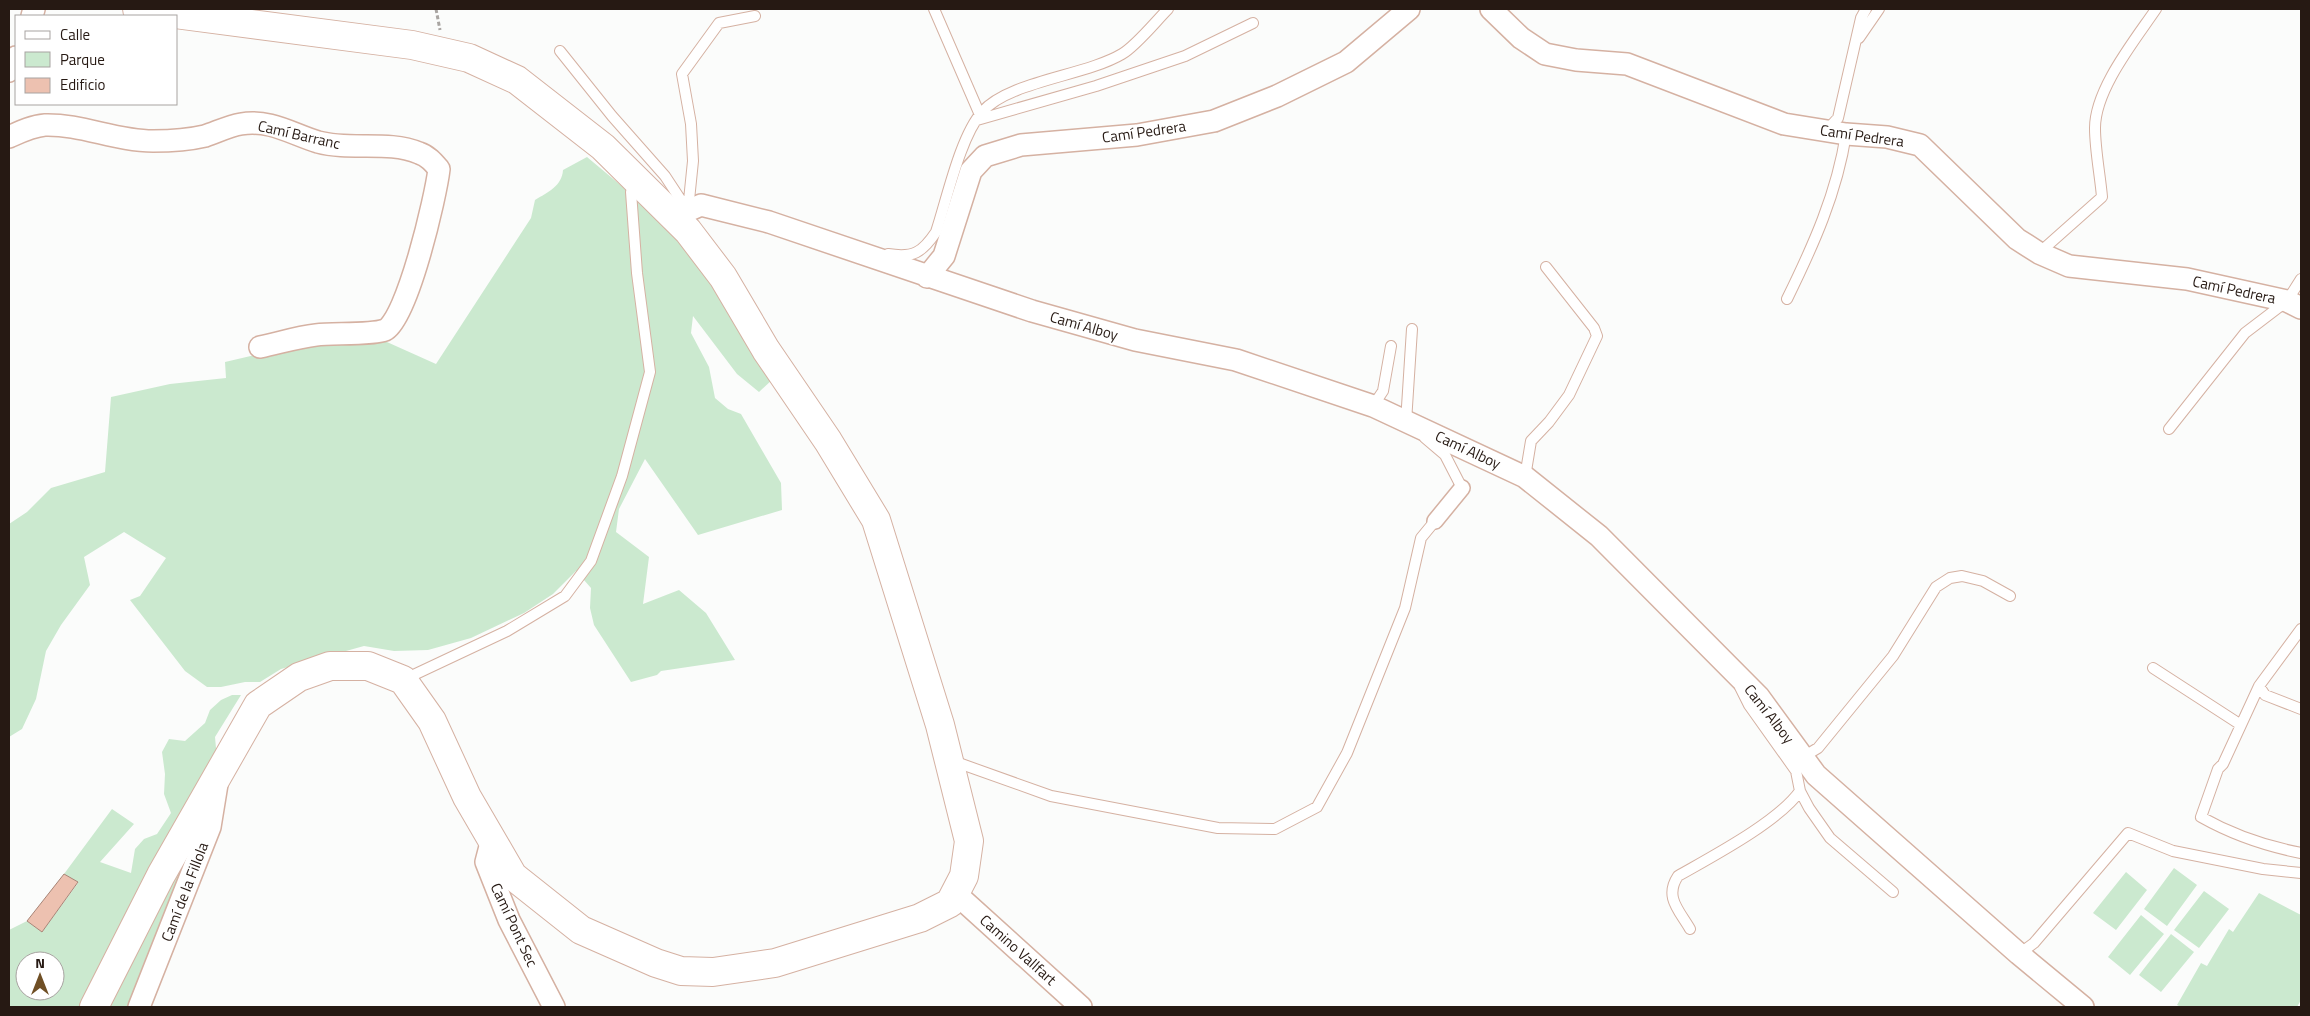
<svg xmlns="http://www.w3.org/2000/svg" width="2310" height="1016" viewBox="0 0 2310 1016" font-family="'Titillium Web',sans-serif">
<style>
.green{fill:#cbe9cf;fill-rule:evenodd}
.building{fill:#edc1b0;stroke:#a88577}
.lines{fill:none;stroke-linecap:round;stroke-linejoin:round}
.service-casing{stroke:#d5b1a2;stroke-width:12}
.pedestrian-casing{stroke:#d5b1a2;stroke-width:18}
.minor-casing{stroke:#d5b1a2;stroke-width:24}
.secondary-casing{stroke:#d5b1a2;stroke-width:30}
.path{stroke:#a9a5a2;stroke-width:3;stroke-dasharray:4 2.5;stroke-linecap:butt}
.service{stroke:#fff;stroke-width:10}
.pedestrian{stroke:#fff;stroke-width:15}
.minor{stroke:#fff;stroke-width:21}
.secondary{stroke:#fff;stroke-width:28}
.labels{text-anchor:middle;stroke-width:4;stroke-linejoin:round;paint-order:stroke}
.street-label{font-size:15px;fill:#261913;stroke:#fff}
</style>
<rect width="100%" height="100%" fill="#fbfcfb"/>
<path class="green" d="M587,157L679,234L773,379L759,392L737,374L693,316L691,333L709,367L715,398L728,409L741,414L781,483L782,510L698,535L645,459L619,509L616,532L649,557L643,604L679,590L706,613L735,660L661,671L657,675L631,682L594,625L590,608L591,588L576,571L553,594L524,613L471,638L428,650L394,651L364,646L281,669L260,682H245L221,687H207L185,671L130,600L140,596L166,558L124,532L84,557L90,585L61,625L46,651L36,699L22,729L9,737V524L27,512L51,488L105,472L111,397L170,384L226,378L225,362L318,340L378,338L436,364L531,218L535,200C548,192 562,186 563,170Z
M232,695H241L215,737L217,759L83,1007H9V930L27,921L42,932L78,883L64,874L112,809L134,824L100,862L131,873L135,849L144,839L157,834L171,813L164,794L165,774L162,752L169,739L185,741L205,723L210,710L221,700ZM25,961H55V991H25Z
M192,837L200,839L131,1007H105Z
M2174,868L2197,885L2167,926L2144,909Z
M2126,872L2147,890L2116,930L2093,913Z
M2204,891L2229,909L2199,948L2174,930Z
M2259,893L2301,915V1000L2297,1007H2181L2177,1005L2201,963L2207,966L2229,929L2233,932Z
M2141,915L2164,934L2130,975L2108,957Z
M2171,934L2194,952L2161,992L2139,975Z"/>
<path class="building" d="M64,874L78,882L42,932L27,921Z"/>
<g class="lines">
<defs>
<path id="service" d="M934,9L980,115
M1859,38L1879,9
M560,51L612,116L665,176L688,211
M977,120L1096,86L1185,56L1253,23
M1827,130L1838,118L1861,18L1866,9
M688,210L693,161L691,124L682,74L719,23L755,16
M2039,253L2102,197C2100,174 2095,150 2095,128C2095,89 2135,40 2156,9
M888,254C913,258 922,253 936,232C947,199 960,137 982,112C1009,81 1085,76 1122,54C1136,46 1156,21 1168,9
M1787,299C1813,246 1837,193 1846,134
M1373,406L1383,391L1391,346
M1406,422L1412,329
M2169,429L2245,333L2287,301L2301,279
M1425,438L1445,455L1462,488
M1525,477L1531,441L1549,422L1569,395L1597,336L1594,328L1546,267
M2301,629L2259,686L2223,764L2218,769L2201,817C2233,835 2265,846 2301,853
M2153,668L2241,725
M405,679L507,631L565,596L591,561L622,476L650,372L637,273L631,192L638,183
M2259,686L2265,695L2301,709
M1803,757L1818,748L1893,656L1936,587L1950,578L1962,576L1983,581L2010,596
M953,761L1051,796L1218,828L1275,829L1317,807L1347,753L1405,608L1421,538L1435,521
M1800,791L1809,808L1830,838L1893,892
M1690,929C1679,910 1664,897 1678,876C1713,856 1778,822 1800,791L1796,771L1749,705L1740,687
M2019,954L2034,943L2128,833L2173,851L2263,869L2301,873"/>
<path id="pedestrian" d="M1435,521L1462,488"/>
<path id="minor" d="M1491,9L1521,38L1545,54L1576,60L1627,64L1784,124L1846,134L1887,137L1920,145L2017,239L2039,253L2069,266L2187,279L2287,301L2301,308
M32,16L34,9
M9,71L16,57
M9,137C20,132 32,126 45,125C81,124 116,141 153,141C171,141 188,140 205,136C217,132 229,126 241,124C270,119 292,134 318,142C351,151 388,140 419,153C428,156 433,162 439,169C436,196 407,320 385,330C372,335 333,333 316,335C298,337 279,343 260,347
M674,217L701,205L769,222L1032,311L1135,340L1236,360L1373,406L1525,477L1599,536L1759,697L1816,775L2019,954L2083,1007
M927,277L944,256L971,171L985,156L1021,145L1137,135L1214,121L1277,96L1346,62L1409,9
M492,839L486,862L509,920L554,1007
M955,893L1081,1007
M139,1007L210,827L217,784"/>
<path id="secondary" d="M94,1007L161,875L258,705L299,677L330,666H368L403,680L432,721L467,797L513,876L581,930L656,963L681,971L713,972L775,963L920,918L950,903L964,876L969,841L940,725L876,520L828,441L766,350L723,277L688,231L603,147L517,80L469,58L412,45L137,9"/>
</defs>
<use href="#service" class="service-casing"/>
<use href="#pedestrian" class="pedestrian-casing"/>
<use href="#minor" class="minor-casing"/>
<use href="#secondary" class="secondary-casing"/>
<path class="path" d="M436,9L440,30"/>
<use href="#service" class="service"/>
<use href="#pedestrian" class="pedestrian"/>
<use href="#minor" class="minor"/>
<use href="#secondary" class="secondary"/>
</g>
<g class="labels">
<g class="street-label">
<text transform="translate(1144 132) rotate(-8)" y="5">Camí Pedrera</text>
<text transform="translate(299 135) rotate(13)" y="5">Camí Barranc</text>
<text transform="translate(1862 136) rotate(8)" y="5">Camí Pedrera</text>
<text transform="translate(2234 290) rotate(12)" y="5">Camí Pedrera</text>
<text transform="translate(1084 326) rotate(16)" y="5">Camí Alboy</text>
<text transform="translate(1468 450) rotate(25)" y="5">Camí Alboy</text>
<text transform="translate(1769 714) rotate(52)" y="5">Camí Alboy</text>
<text transform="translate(185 892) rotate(-69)" y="5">Camí de la Fillola</text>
<text transform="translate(514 925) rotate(65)" y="5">Camí Pont Sec</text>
<text transform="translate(1018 950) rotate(42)" y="5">Camino Vallfart</text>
</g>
</g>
<rect width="2310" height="1016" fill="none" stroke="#261913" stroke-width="20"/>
<rect x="15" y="15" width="162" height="90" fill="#ffffff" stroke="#a8a3a1"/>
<rect x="25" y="31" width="25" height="8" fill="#ffffff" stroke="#a8a3a1"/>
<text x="60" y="40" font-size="15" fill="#261913">Calle</text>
<rect x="25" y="52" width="25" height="15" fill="#cbe9cf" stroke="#a8a3a1"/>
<text x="60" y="65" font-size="15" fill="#261913">Parque</text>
<rect x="25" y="78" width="25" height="15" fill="#edc1b0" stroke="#a8a3a1"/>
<text x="60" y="90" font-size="15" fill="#261913">Edificio</text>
<g transform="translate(40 976)"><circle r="24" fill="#ffffff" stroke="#a8a3a1"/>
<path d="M0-4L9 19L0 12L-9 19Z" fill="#6f4f25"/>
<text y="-8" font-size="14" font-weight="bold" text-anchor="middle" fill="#261913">N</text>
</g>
</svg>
